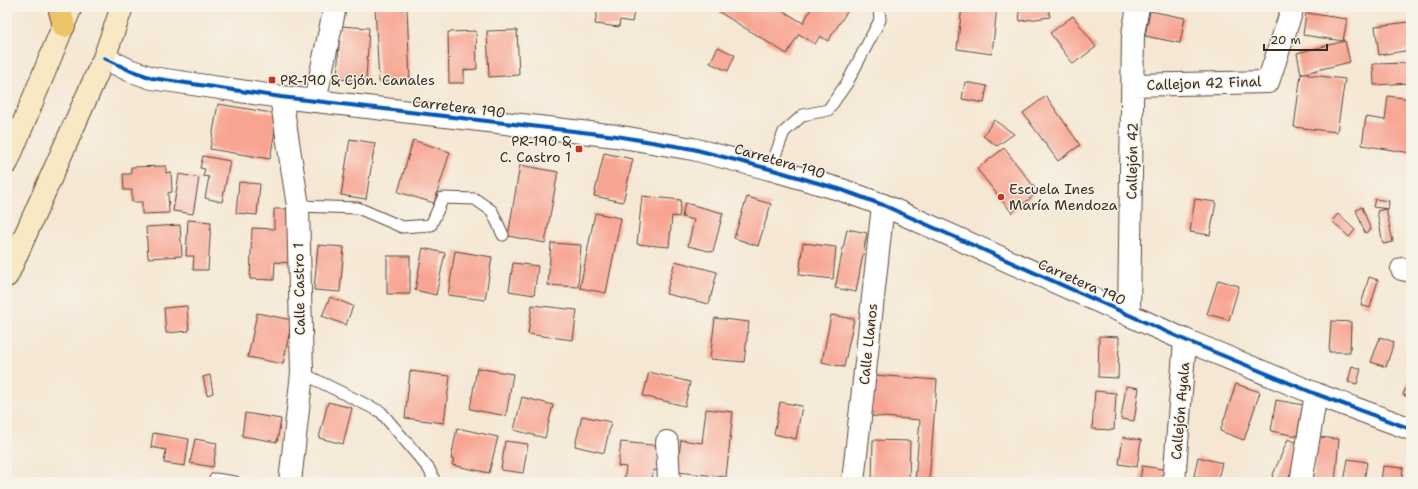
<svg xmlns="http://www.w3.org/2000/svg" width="1418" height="489" viewBox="0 0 1418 489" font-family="'Shantell Sans',sans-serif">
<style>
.building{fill:#f8a492}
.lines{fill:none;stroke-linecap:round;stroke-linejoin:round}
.service-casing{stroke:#574639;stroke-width:13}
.minor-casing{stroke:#574639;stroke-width:24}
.tertiary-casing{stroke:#574639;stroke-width:24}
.secondary-casing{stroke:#574639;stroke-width:24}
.motorway-casing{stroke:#574639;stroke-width:24}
.service{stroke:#fff;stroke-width:11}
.minor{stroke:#fff;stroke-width:22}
.tertiary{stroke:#fff;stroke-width:22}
.secondary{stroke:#f8e8c3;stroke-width:22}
.motorway{stroke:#edc569;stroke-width:22}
.cycleway-casing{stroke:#f7f3e8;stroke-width:6}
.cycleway{stroke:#0057b8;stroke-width:4}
.poi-dot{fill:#c8321e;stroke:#f7f3e8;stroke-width:1.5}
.labels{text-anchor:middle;stroke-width:3;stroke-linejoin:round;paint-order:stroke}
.poi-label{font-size:14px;fill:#3b2a1e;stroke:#f7f3e8;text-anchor:start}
.street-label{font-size:14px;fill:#3b2a1e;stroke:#f7f3e8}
</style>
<rect width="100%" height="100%" fill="#f7f3e8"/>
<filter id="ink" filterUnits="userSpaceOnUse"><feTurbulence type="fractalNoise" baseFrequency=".025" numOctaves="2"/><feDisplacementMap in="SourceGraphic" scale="8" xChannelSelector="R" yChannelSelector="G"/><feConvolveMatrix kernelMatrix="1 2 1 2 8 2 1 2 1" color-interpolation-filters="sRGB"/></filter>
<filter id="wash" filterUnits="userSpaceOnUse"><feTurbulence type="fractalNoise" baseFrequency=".012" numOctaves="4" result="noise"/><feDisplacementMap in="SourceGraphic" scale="16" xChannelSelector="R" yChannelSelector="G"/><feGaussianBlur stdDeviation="0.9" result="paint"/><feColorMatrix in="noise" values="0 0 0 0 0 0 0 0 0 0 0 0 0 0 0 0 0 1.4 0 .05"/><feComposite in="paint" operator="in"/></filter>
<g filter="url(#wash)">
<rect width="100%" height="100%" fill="#f5e7d3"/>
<g id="blocks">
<path class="building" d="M375,7H407L410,81L379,82Z
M489,7H505V10Z
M598,7H635L632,22L620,20L619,27L595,24Z
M711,7H777L803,23L812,7H850L828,41L820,36L815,44L799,34L787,54Z
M962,7H997L992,54L957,49Z
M1018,7H1048L1050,17L1020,21Z
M1315,7H1327L1325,11Z
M1150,11L1185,18L1180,43L1145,36Z
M1306,13L1347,19L1343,41L1303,35Z
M1073,16L1096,47L1073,64L1050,33Z
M1409,22L1411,50L1379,55L1375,26Z
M340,26L369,28L366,81L337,79Z
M517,30L519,75L489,77L487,31Z
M476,31L477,69L464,70V83H449L448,32Z
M1345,41L1350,62L1301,74L1297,53Z
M718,47L735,55L728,71L710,63Z
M1411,63V83L1374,85L1373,64Z
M1301,74L1345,79L1337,132L1294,127Z
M965,82L987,86L984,103L962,99Z
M1046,96L1080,145L1058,161L1023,113Z
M1388,96L1411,99V153L1362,145L1366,117L1385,120Z
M218,104L278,114L270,159L210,149Z
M994,120L1014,134L997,146L983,136Z
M350,139L375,143L366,199L341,195Z
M413,140L450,152L434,203L398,192Z
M1004,148L1038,192L1012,213L977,169Z
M604,153L633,159L623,202L594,196Z
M203,156L230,161L222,202L205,198L209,177L203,176L205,169L200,168Z
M520,165L558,172L545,243L508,236Z
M166,166V173L171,172L172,192L168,193L169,213L142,214V202H132V190H124L123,174H131V167Z
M179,174L199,178L193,214L173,211Z
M239,182L260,184L257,215L236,213Z
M642,196L681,200L679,217L672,216L669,247L637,244Z
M747,197L771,204L758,246L734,238Z
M1195,199L1216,202L1210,235L1190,232Z
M1375,199L1389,201L1388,209L1373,207Z
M685,203L723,213L713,252L688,246L694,220L682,217Z
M1362,207L1371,230L1365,233L1356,210Z
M274,209H293L291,263L275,262L274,280L250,279L252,228L274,229Z
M1386,209L1393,242L1383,244L1377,211Z
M595,213L621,218L606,293L580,288Z
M1338,214L1355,230L1349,237L1332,221Z
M188,220L211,222L208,270H193L194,256H186Z
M180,225L182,256L148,258L146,227Z
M847,229L867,233L856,292L835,288Z
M551,243L581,245L578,287L548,285Z
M803,243L836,247L833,279L799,275Z
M318,245L344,247L340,292L314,290Z
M423,248L445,253L436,295L415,290Z
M455,251L492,257L485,300L448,295Z
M387,256H410V294H387Z
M675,261L717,272L709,304L666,294Z
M513,263L538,266L534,295L509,291Z
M1369,277L1378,280L1370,308L1361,305Z
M1218,280L1239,286L1229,320L1207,314Z
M330,297L353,306L346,325L322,316Z
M532,305L577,310L573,340L528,334Z
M187,306L189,331L166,333L164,308Z
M257,313L292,320L283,364L248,357Z
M831,315L854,319L844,367L822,362Z
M715,318L749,322L744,362L710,359Z
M1331,321L1351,322L1350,352H1329Z
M1099,336L1119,337L1118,378L1098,377Z
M1380,337L1394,342L1386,367L1371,362Z
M1352,366L1361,369L1357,384L1348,382Z
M477,368L513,374L506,416L470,409Z
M410,371L450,376L444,423L405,418Z
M649,372L690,382L685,406L643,396Z
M210,375L213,393L207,395L203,377Z
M874,375L937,380L929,482H915L920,420L871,416Z
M1409,379H1411V398L1403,395Z
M1236,384L1260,392L1244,440L1220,431Z
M1126,386L1139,388L1134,421L1121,419Z
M1095,391L1116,393L1114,430L1092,429Z
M522,397L553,405L545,438L514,430Z
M1276,400L1303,405L1297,436L1271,431Z
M328,402L352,408L343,444L319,438Z
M780,402L802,406L796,439L774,434Z
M706,409L733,412L726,477L677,472L681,440L702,443Z
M245,413L281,419L277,442L242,436Z
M582,416L611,422L604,453L575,446Z
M457,428L498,437L489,473L452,465L454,460L451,459Z
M153,433L189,439L185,466L164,463L166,450L151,447Z
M1123,437L1141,440L1137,467L1119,464Z
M1318,437L1339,439L1335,482H1313Z
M195,439L217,443L213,467L190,463Z
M1288,439L1303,445L1287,482H1283L1272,477Z
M873,440L910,441L909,482H872Z
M505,441L528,444L523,473L501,470Z
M621,442L662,446L659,471L653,470L652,482H624L626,467L618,466Z
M1198,457L1222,463L1217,482L1194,476Z
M1348,459L1367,462L1364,482H1344Z
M1142,466L1170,470L1168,482H1140Z
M1383,466L1403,468L1402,482H1381Z"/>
</g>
</g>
<g filter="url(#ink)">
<use href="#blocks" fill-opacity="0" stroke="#574639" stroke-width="1"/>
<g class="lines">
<defs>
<path id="service" d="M770,169L784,132L803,115L828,110L847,83L880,20L879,7
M298,206L358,208L402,227L431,225L443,198L475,199L492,211L503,235
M302,373L381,412L429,469L435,482
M215,479L235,482"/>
<path id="minor" d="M1133,85L1268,82L1293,7
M281,97L298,206L302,373L290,482
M315,101L335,7
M1402,269L1411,271
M1129,315L1133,34L1138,7
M667,442L669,482
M853,482L883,205
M1174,482L1185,340
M1301,482L1316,394"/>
<path id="tertiary" d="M104,58L129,70L152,78L281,97L616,136L693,149L770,169L842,190L883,205L1185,340L1316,394L1411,429"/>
<path id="secondary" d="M7,163L71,7
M7,276L104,58L122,7"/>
<path id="motorway" d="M59,7L64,26"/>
</defs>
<use href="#service" class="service-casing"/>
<use href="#minor" class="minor-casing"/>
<use href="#tertiary" class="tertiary-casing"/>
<use href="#secondary" class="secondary-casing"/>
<use href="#motorway" class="motorway-casing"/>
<use href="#service" class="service"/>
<use href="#minor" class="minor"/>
<use href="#tertiary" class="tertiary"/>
<use href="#secondary" class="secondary"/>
<use href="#motorway" class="motorway"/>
<defs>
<path id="cycleway" d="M104,58L129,70L152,78L281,97L616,136L693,149L770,169L842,190L883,205L1185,340L1316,394L1411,429"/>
</defs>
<use href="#cycleway" class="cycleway-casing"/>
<use href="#cycleway" class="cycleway"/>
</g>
</g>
<g class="poi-dot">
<rect x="268" y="76" width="8" height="8" rx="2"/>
<rect x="575" y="145" width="8" height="8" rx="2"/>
<circle cx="1001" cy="197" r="4"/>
</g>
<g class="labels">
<g class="poi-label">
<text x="280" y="85">PR-190 &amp; Cjón. Canales</text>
<text x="571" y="146" text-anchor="end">PR-190 &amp;<tspan x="571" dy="16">C. Castro 1</tspan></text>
<text x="1009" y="194">Escuela Ines<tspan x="1009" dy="16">María Mendoza</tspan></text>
</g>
<g class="street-label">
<text transform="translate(1204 83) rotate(-2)" y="5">Callejon 42 Final</text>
<text transform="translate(459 107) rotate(7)" y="5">Carretera 190</text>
<text transform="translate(780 161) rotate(16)" y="5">Carretera 190</text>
<text transform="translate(1132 161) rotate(-89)" y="5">Callejón 42</text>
<text transform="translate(1082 282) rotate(24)" y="5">Carretera 190</text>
<text transform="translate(299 289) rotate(-91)" y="5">Calle Castro 1</text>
<text transform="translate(868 344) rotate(-84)" y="5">Calle Llanos</text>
<text transform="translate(1180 411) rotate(-85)" y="5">Callejón Ayala</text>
</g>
</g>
<rect width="1418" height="489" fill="none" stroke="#f7f3e8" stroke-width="24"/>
<path d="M1264 44v6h63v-6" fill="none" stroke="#3b2a1e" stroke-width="2"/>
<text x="1270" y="44" font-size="12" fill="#3b2a1e" stroke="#f7f3e8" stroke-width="3" paint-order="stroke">20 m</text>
</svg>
